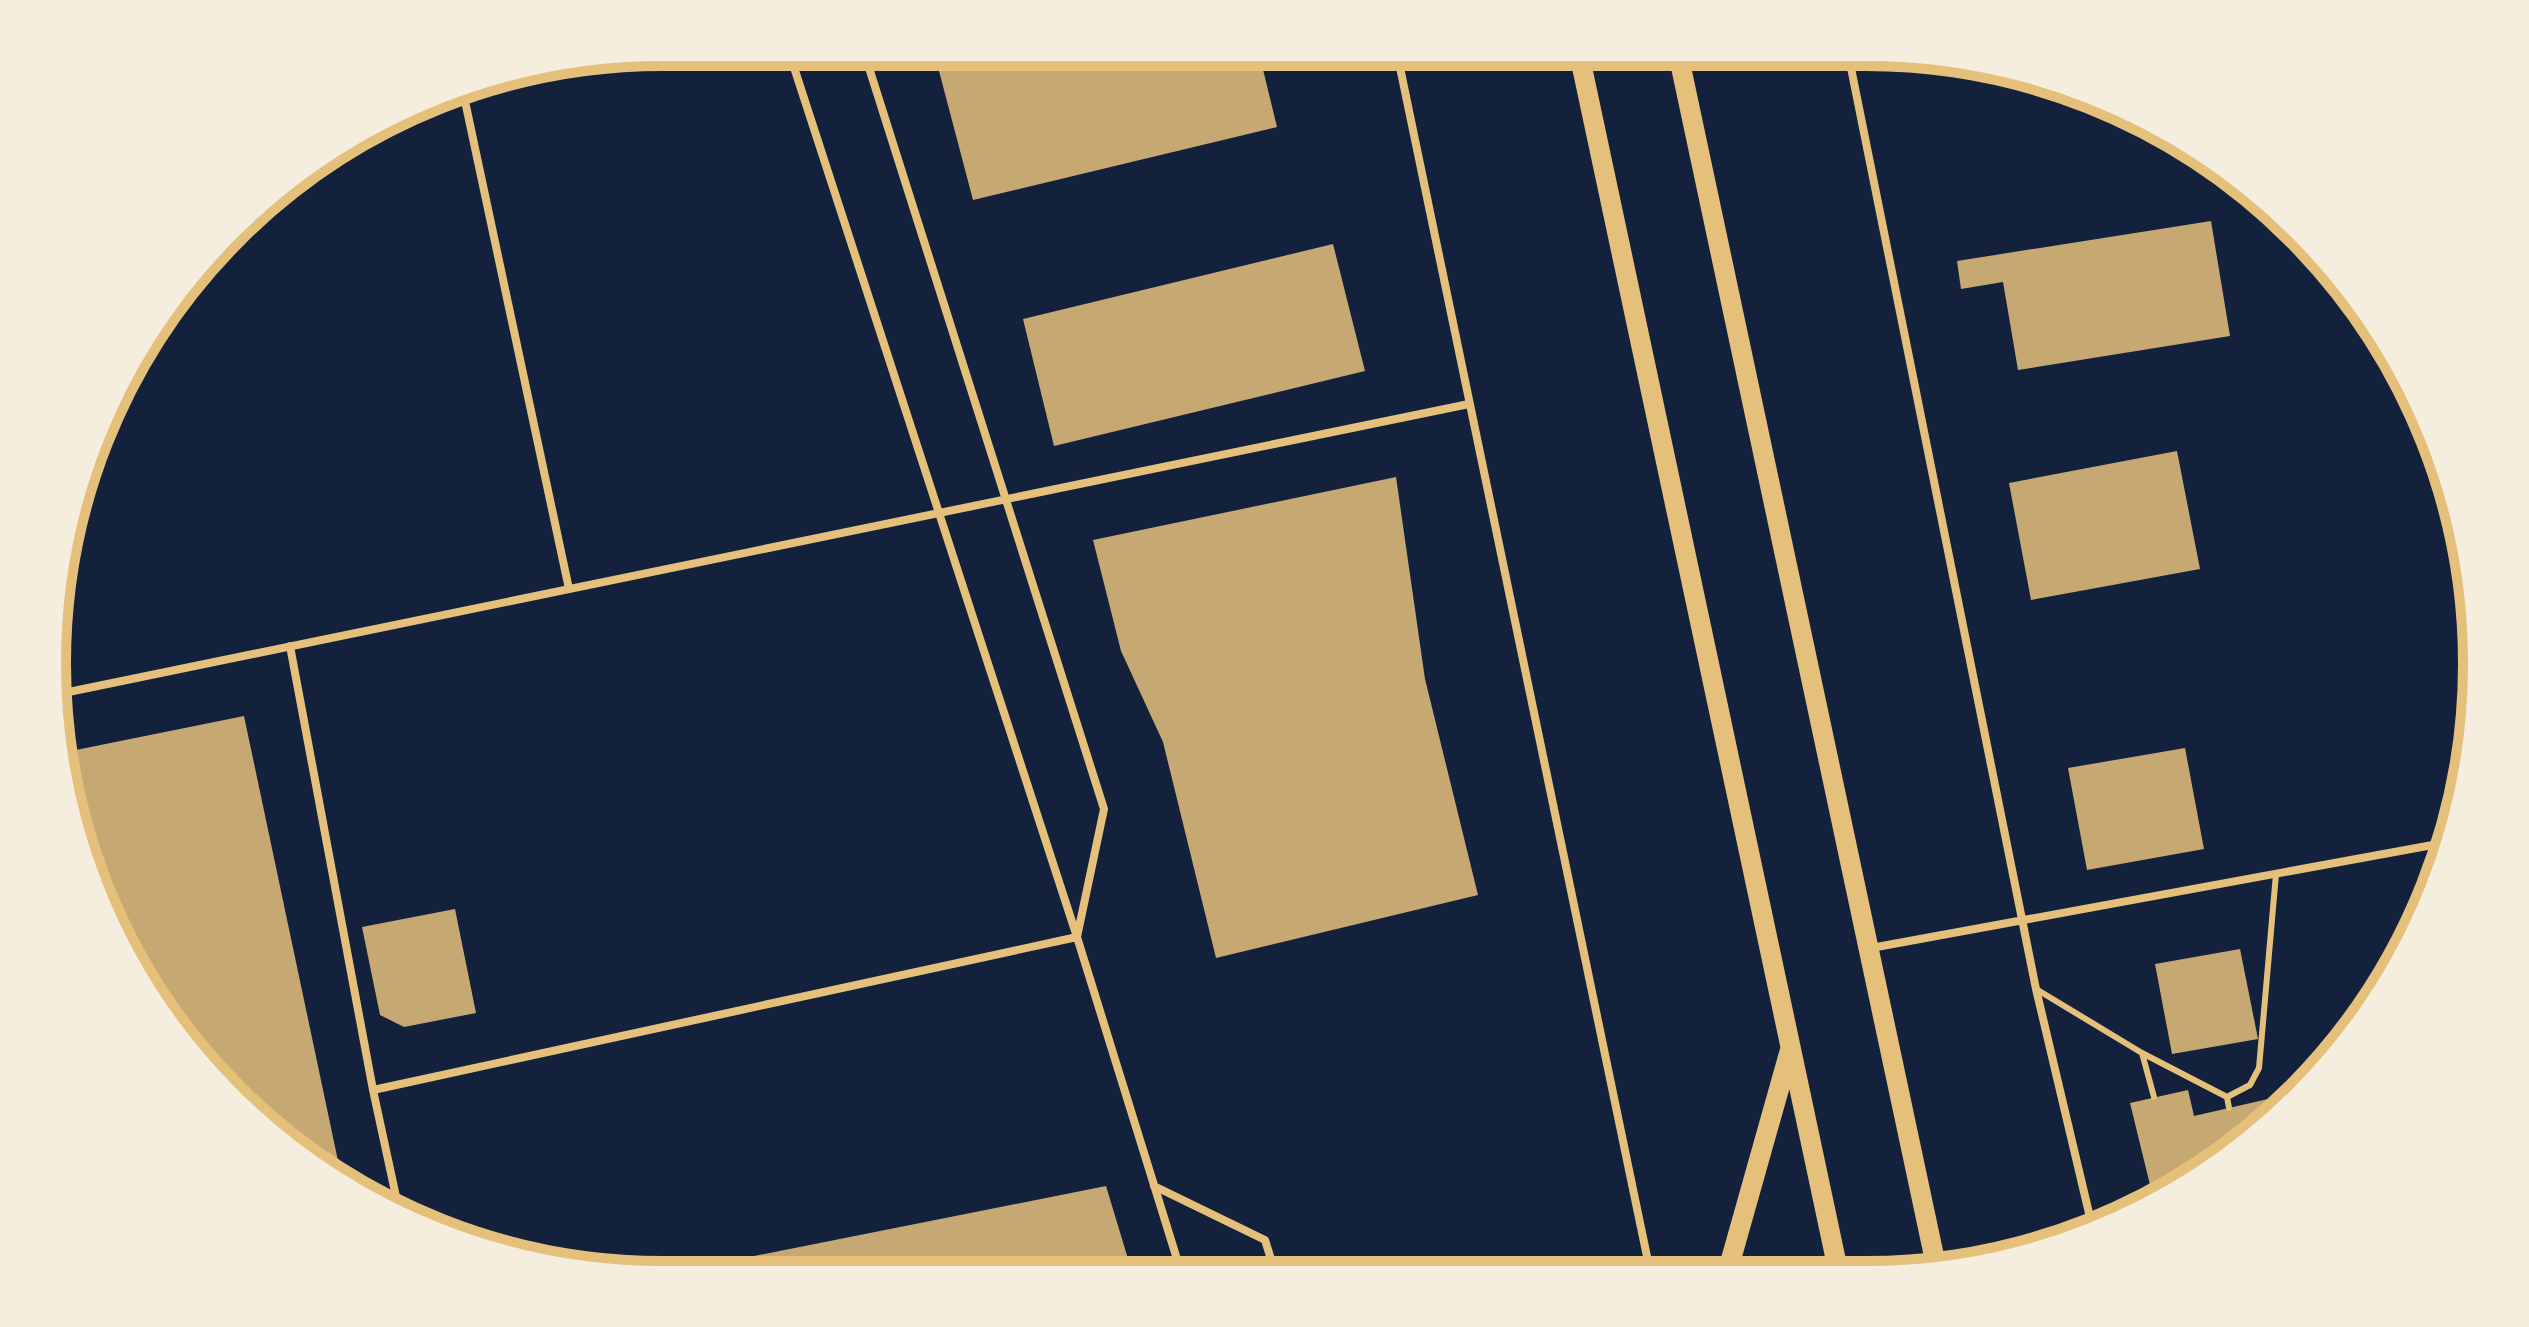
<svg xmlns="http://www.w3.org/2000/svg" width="2529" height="1327" viewBox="0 0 2529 1327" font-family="Ubuntu,sans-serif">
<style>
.building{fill:#c6a872}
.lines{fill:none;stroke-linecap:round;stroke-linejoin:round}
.service{stroke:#e5c07b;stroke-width:6}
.minor{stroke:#e5c07b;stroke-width:8}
.primary{stroke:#e5c07b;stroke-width:20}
.rim{fill:none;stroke:#e5c07b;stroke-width:10}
</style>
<rect width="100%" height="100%" fill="#14213d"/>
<path class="building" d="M934,52L1259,53L1277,127L973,200Z
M2211,221L2230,336L2018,370L2003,282L1961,289L1957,261Z
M1333,244L1365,371L1054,446L1023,319Z
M2177,451L2200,569L2031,600L2009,483Z
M1396,477L1425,679L1478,895L1216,958L1163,742L1121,651L1093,540Z
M244,716L341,1175L231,1096L115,934L73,821L61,753Z
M2185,748L2204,849L2087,870L2068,768Z
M455,909L476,1013L404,1027L380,1015L362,927Z
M2240,949L2258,1039L2172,1054L2155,964Z
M2188,1090L2194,1116L2268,1099L2272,1116L2237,1149L2180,1182L2151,1189L2130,1103Z
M1106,1186L1132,1272L674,1274V1272Z"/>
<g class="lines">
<path class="service" d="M2036,989L2142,1053L2154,1097
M2142,1053L2227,1097L2229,1108
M2227,1097L2250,1085L2259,1068L2276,874
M2177,1183V1184"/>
<path class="minor" d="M789,52L1077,937L1181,1272
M1397,53L1650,1271
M1848,53L2036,989L2093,1230
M462,87L569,589
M290,646L373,1090L400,1215
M54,695L1469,404
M1871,948L2449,842
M373,1090L1077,937L1104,809L864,52
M1154,1186L1265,1240L1275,1272"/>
<path class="primary" d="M1579,53L1838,1270
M1678,53L1937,1270
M1728,1270L1790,1050"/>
</g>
<path d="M0 0H2529V1327H0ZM663 66H1866A597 597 0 0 1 2463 663V664A597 597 0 0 1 1866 1261H663A597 597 0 0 1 66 664V663A597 597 0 0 1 663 66Z" fill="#f5edde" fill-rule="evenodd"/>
<path class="rim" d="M663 66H1866A597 597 0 0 1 2463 663V664A597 597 0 0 1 1866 1261H663A597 597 0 0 1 66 664V663A597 597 0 0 1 663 66Z"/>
</svg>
